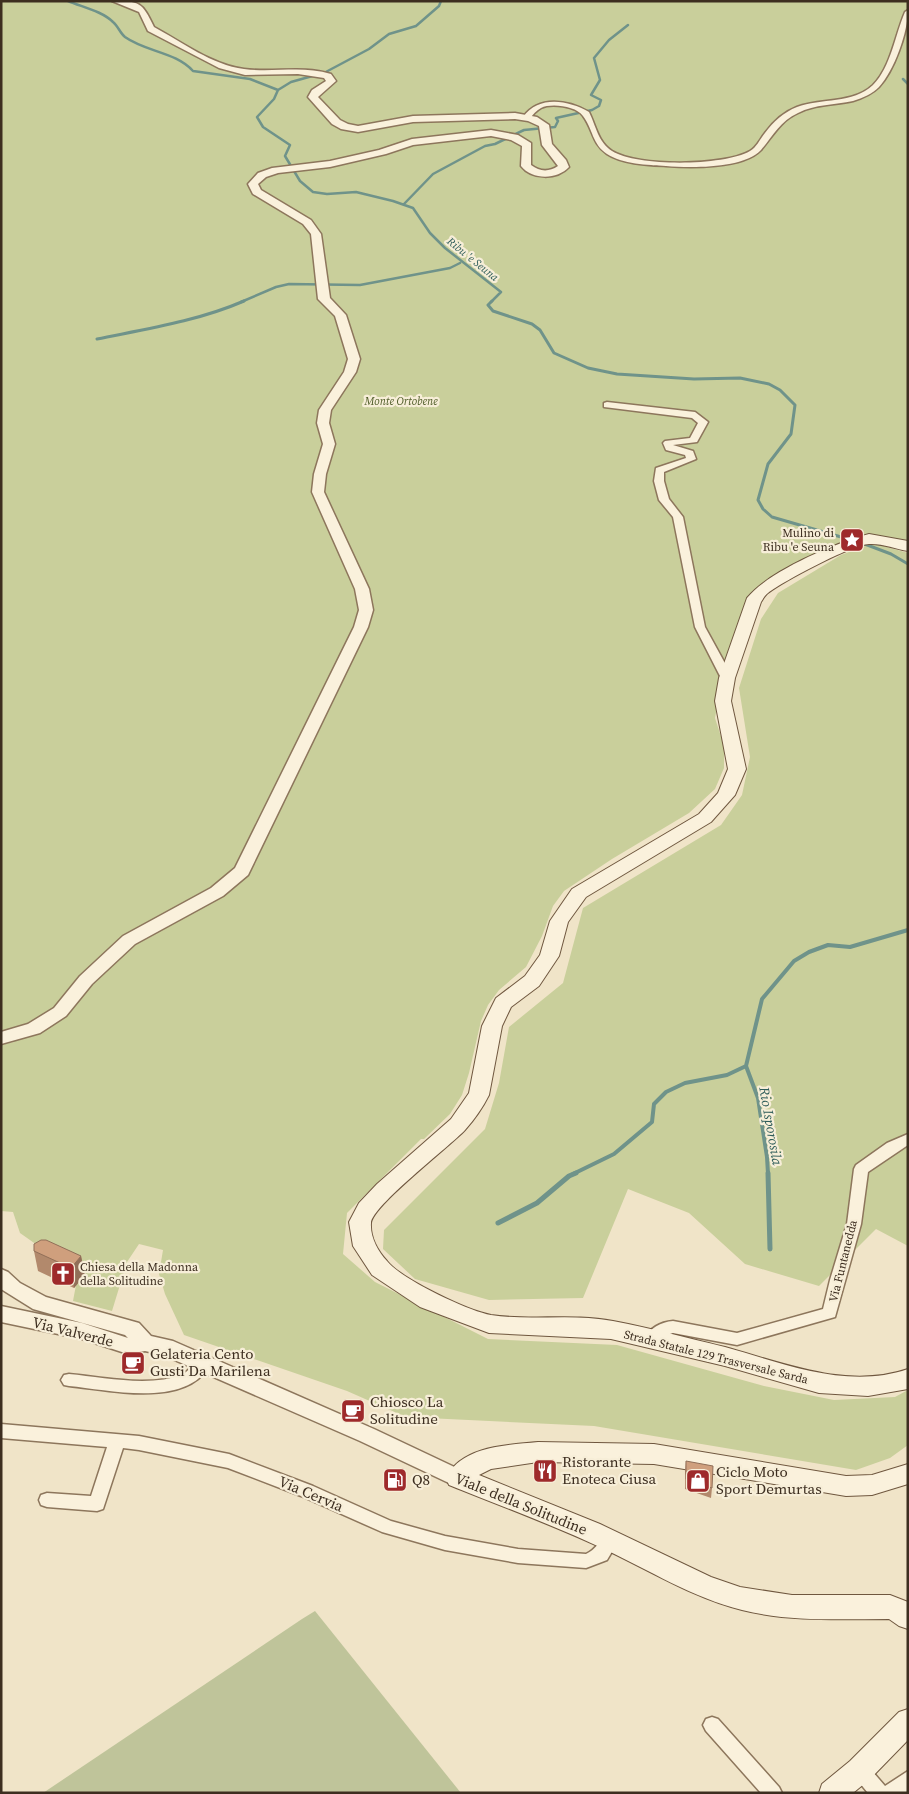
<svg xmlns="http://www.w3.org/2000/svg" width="909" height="1794" viewBox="0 0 909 1794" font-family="'Source Serif 4',serif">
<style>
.green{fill:#c9cf9b}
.cemetery{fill:#bfc49a}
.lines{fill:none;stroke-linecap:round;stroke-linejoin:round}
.stream-far3{stroke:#6f938a;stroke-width:2.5}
.stream-far2{stroke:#6f938a;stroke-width:3}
.stream-far1{stroke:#6f938a;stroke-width:4}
.stream{stroke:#6f938a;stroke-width:5}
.minor-casing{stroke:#8d765c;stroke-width:3}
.tertiary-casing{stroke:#8d765c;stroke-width:3}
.secondary-casing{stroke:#6f573f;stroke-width:2}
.minor{fill:#faf1dc;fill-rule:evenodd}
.tertiary{fill:#faf1dc;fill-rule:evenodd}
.secondary{fill:#faf1dc;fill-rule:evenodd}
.wall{fill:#b2896c}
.shaded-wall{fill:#916f58}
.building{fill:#cf9f7d;stroke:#916f58}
.labels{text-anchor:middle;stroke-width:4.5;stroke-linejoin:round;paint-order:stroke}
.far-water-label{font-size:11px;font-style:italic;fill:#2f5d5a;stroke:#f7eed8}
.far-park-label{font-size:11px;font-style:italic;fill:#4d5a26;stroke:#f7eed8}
.poi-label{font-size:12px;fill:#3d2e20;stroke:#f7eed8;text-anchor:end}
.street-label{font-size:12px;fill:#3d2e20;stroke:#f7eed8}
.water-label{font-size:14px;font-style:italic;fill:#2f5d5a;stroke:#f7eed8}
.near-street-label{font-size:15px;fill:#3d2e20;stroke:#f7eed8}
.near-poi-label{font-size:15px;fill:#3d2e20;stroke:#f7eed8;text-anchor:start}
</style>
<rect width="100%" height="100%" fill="#f0e4c8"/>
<path class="green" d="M1,1H908V542L879,537L777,575L760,585L750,597L724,668L715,718L724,746V768L715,789L689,813L612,859L564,891L553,906L542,936L526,967L499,990L488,1005L481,1021L469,1073L462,1095L450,1114L424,1139H421L347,1213L343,1254L375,1282L488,1339L617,1345L764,1386L834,1400L895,1397L908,1390V1445L890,1458L856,1470L594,1426L406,1417L347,1391L184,1335L165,1294L159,1274L163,1250L139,1244L127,1262L112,1311L73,1301L76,1285L54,1257L20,1233L13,1212L1,1211V1045L14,1042L1,1033Z
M873,543L908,553V1246L876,1229L819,1286L745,1264L689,1213L628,1189L583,1298L489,1300L415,1279L383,1249L384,1230L485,1129L499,1083L509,1027L563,983L583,908L721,825L742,795L750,757L739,688L761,619L778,593L841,555Z"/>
<path class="cemetery" d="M315,1611L461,1793H43L302,1619Z"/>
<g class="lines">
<path class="stream-far3" d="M68,1C82,7 102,11 113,22C118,26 120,33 125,37C146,52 176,52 193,71L250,79L278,90L274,99L257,117L263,127L290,145L285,156L300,181L313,192L327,194L356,192L393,201L413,208L430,233L445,248L501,292L491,302
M322,74L369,49L389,34L416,26L439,6L441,1
M903,79L908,84
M278,90L291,82L316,75
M404,204L433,174L485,146L495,144L524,130L555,127L558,121L556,118L592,110L599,106L601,100L591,95L600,80L594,58L609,40L628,25
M241,302L276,287L289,284L360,285L450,268L460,263"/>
<path class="stream-far2" d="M492,301L488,305L493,311L532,324L540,330L554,353L588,368L617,374L694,379L740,378L769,384L780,390L795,405L791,434L768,464L758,500L763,509L772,517L855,541
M97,339C146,329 198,321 244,301
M862,543L891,554L908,564"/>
<path class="stream-far1" d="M573,1174L614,1154L652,1122L654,1104L666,1092L685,1083L727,1075L746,1066
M768,1174L767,1157L758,1098L746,1066L762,999L794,961L809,952L828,945L850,947L908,930"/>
<path class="stream" d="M768,1173L770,1249
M498,1223L537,1203L569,1176L576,1173"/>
<defs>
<path id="minor" d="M908,10C908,32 894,71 879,87C872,94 863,98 853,101C835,105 815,104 798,113C780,121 773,136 761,150C743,169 690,168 666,166C648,165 622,164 607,154C592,144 593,129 583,116C576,106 551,103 541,108C536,111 533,114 530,119L523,117C539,95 568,100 589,112C596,126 598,142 612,151C638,167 724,166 750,151C757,147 760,139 765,133C773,122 784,112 797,107C821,98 853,104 873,85C891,67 895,35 905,12Z
M607,402L695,412L708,422L697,442L673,445L693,451L696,459L664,472V481L669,499L683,517L705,627L733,678L731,680L727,681L721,678L695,627L673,517L659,500L654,481L656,468L686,458L685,455L666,450L663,443L665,441L690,438L698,423L692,418L604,407V403Z
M908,1134V1145L868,1172L861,1224L835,1317L737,1345L673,1333C662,1335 659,1348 647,1343L644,1339C650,1328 661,1322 673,1321L737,1333L823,1309L830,1280L847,1224L854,1169L856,1165L887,1143Z
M203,1357L208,1359L211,1363C188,1409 110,1390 69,1386L64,1385L61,1380L64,1375L69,1374C103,1377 151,1388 183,1374C191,1370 194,1360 203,1357Z
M1,1424L139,1436L229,1454L313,1486L391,1521L445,1536L518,1549L586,1554C599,1548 600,1537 611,1533L617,1535L619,1540L607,1560L586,1568L518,1563L445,1550L382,1532L301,1496L228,1468L139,1450L123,1448L103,1509L97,1511L47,1507L41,1505L39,1500L41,1495L47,1493L91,1496L107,1447L1,1438Z
M712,1717L718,1719L779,1787L782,1793H761L706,1731L703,1725L706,1719Z
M860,1761L866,1764L885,1786L908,1771V1791L905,1793H868L854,1776L851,1770L854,1764Z"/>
<path id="tertiary" d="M112,1C140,1 142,2 154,27C182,42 212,65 244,69C274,73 302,65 331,74L336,81L318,97L340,120L348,124L358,126L413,116L515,113L537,117L549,125L552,144L566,160L569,167C557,180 532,180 521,166L522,146L511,140L491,136L413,145L386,154L330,167L278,173L266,177L258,184L261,190L311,220L321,234L330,298L346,315L360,359L356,372L331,410L329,423L335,444L326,474L324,492L369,589L373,610L368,627L248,875L223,896L135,944L92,984L66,1016L40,1033L1,1044V1032L28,1024L54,1008L80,976L123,936L211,888L235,868L354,627L359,610L355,589L312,492L314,474L323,444L317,423L319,410L344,372L348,359L335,316L318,299L311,234L303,224L253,194L248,184L258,173L272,168L330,161L379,150L412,139L491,130L518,135L531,143V165C540,172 549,172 558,166L542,145L539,126L528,121L515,119L413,122L358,132L341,129L332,124L308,97L312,90L326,81L324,78L298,74L245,75L219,68L148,31L139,12Z
M1,1269L8,1272L20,1283L46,1297L139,1323L151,1336L173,1341L374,1429L465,1472L468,1478L465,1484L458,1487L451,1484L360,1441L163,1355L145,1351L128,1354L82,1339L1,1322V1306L82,1323L128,1338L125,1335L33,1309L1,1289Z"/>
<path id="secondary" d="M869,534L908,541V551C896,549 881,543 869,544C851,545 784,581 768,593C765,595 763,599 761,602L735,678L731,701L746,769L735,795L711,822L586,897L568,922L559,956L539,986L511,1007L502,1026L489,1095C483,1107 474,1120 465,1130C450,1146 372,1206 371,1223C370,1237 378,1251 387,1261C401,1279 468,1311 491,1315C531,1321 573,1313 613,1321C650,1328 688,1338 725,1347C783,1363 847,1390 908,1369V1389L868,1396L819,1393L725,1366L611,1339L489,1333L420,1307L372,1275L353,1246L349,1222L359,1203L377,1184L451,1119L469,1093L482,1026L496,998L525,976L540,955L550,921L572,889L699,814L718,793L728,769L715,701L719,678L747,598C769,571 835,543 869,534Z
M538,1442L654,1444L846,1476L872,1475L908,1464V1484L872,1495L846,1496L654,1464L538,1462L491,1469L479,1475L600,1524L711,1577L740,1587L792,1595H890L908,1602V1629L899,1626L889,1619C840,1619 790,1622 742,1610C693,1598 649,1570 604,1549C553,1525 501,1506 449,1485L446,1478C461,1446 507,1445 538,1442Z
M908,1709V1740L870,1779L853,1793H819L822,1784L850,1761L899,1712Z"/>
</defs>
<use href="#minor" class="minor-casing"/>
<use href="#tertiary" class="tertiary-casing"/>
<use href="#secondary" class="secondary-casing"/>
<use href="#minor" class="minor"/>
<use href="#tertiary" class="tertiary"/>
<use href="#secondary" class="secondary"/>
</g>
<path class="wall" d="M34,1251L81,1256L85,1275L74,1288L38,1271Z
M686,1461L712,1488L711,1498L685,1489V1471Z"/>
<path class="shaded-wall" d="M81,1256L85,1275L74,1288L71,1268Z"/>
<path class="building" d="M41,1240H46L81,1256L71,1268L34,1251V1244Z
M686,1461L713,1466L712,1488L686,1479Z"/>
<defs>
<symbol id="sight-square" viewBox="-11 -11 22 22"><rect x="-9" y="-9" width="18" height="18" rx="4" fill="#9e2a2b" stroke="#f7eed8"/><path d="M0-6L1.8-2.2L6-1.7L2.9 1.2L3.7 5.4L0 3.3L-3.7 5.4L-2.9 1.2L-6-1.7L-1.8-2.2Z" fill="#fff"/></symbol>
<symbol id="church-square" viewBox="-11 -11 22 22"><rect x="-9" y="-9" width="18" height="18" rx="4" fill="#9e2a2b" stroke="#f7eed8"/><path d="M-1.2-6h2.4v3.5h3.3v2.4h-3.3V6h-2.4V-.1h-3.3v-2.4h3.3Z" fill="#fff"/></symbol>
<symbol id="cafe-square" viewBox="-11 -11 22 22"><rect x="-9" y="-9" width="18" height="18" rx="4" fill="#9e2a2b" stroke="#f7eed8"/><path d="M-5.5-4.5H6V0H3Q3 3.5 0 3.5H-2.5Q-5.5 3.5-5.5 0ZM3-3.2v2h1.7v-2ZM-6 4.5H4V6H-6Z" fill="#fff"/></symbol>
<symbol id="restaurant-square" viewBox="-11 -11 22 22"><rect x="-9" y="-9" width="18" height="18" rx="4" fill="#9e2a2b" stroke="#f7eed8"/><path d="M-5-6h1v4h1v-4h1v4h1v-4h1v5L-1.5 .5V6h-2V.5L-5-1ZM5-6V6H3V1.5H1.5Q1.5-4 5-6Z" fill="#fff"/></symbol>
<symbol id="fuel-square" viewBox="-11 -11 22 22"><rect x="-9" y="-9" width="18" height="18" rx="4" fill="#9e2a2b" stroke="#f7eed8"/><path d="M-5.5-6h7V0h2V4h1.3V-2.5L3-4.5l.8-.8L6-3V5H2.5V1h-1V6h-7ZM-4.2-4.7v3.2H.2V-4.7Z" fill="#fff"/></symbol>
<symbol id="shop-square" viewBox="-11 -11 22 22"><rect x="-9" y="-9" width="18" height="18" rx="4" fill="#9e2a2b" stroke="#f7eed8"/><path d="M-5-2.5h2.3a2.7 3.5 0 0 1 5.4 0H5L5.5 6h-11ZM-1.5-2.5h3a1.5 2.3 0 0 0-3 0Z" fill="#fff"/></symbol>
</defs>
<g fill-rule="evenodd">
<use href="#sight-square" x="838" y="526" width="28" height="28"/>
<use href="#church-square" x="49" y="1260" width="28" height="28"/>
<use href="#cafe-square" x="119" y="1349" width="28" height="28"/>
<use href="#cafe-square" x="339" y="1397" width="28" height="28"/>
<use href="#restaurant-square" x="531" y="1457" width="28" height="28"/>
<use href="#fuel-square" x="381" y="1466" width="28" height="28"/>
<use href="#shop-square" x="684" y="1467" width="28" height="28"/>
</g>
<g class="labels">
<g class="far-water-label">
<text transform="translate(473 259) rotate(39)" y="4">Ribu 'e Seuna</text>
</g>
<g class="far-park-label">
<text x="401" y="405">Monte Ortobene</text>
</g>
<g class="poi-label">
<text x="834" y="537">Mulino di<tspan x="834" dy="14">Ribu 'e Seuna</tspan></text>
<text x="80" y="1271" text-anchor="start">Chiesa della Madonna<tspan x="80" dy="14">della Solitudine</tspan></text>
</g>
<g class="street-label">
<text transform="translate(843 1261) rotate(-76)" y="4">Via Funtanedda</text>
<text transform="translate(716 1357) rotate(14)" y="4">Strada Statale 129 Trasversale Sarda</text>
</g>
<g class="water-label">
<text transform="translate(771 1126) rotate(80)" y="5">Rio Isporosila</text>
</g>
<g class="near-street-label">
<text transform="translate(73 1332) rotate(14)" y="5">Via Valverde</text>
<text transform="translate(311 1494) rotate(23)" y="5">Via Cervia</text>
<text transform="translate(521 1504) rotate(22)" y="5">Viale della Solitudine</text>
</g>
<g class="near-poi-label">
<text x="150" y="1359">Gelateria Cento<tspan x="150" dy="17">Gusti Da Marilena</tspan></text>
<text x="370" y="1407">Chiosco La<tspan x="370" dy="17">Solitudine</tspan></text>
<text x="562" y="1467">Ristorante<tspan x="562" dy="17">Enoteca Ciusa</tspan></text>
<text x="716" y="1477">Ciclo Moto<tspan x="716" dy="17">Sport Demurtas</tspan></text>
<text x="412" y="1485">Q8</text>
</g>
</g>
<rect width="909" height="1794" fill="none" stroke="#3d2e20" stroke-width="5"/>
</svg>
